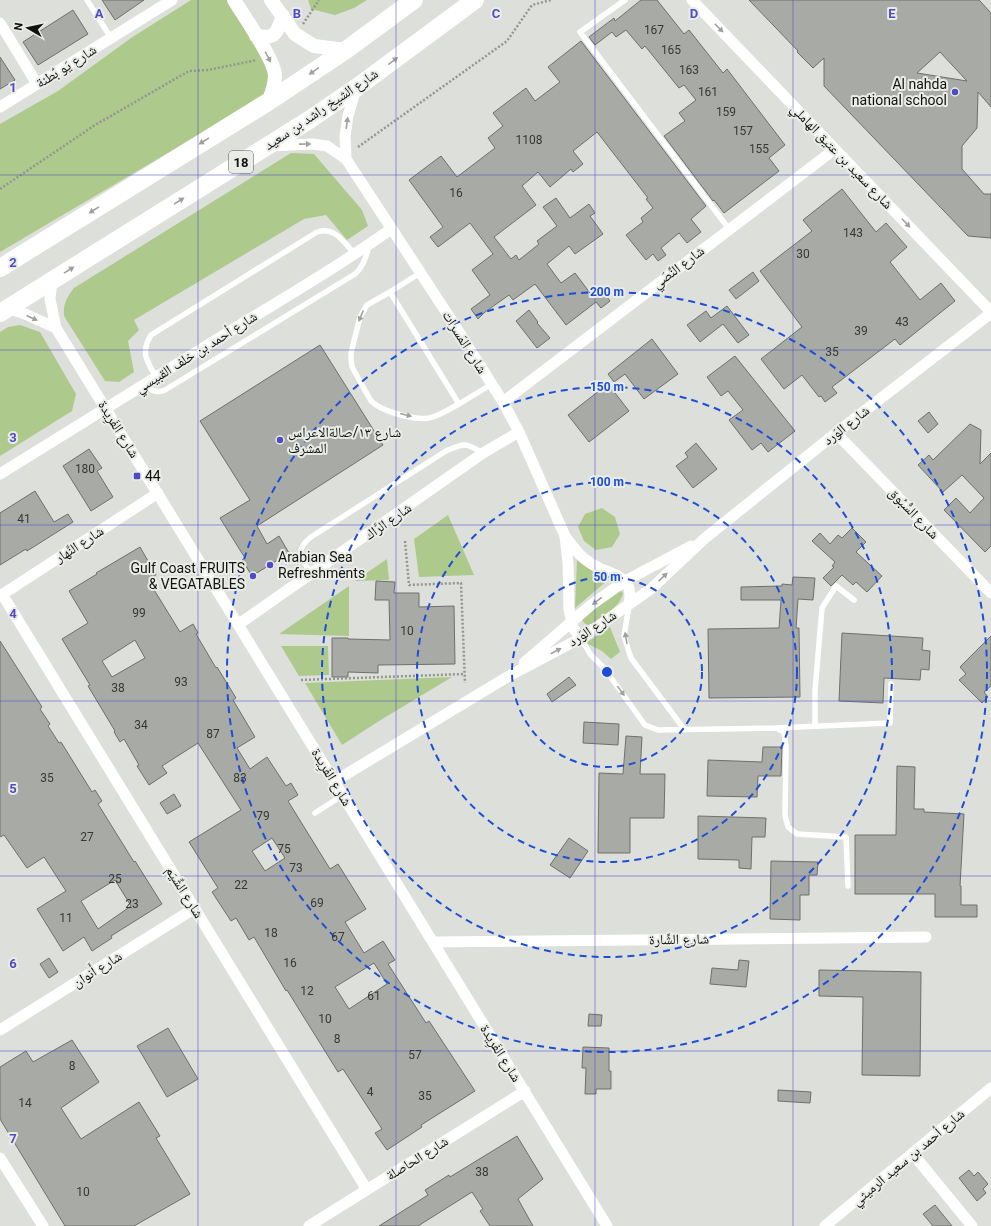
<svg xmlns="http://www.w3.org/2000/svg" width="991" height="1226" viewBox="0 0 991 1226" font-family="Roboto,'Noto Naskh Arabic',sans-serif">
<style>
.green{fill:#adca8c}
.building{fill:#a8aaa6;stroke:#6e706c;fill-rule:evenodd}
.lines{fill:none;stroke-linecap:round;stroke-linejoin:round}
.path{stroke:#939591;stroke-width:2.5;stroke-dasharray:2 2;stroke-linecap:butt}
.service{stroke:#fff;stroke-width:5.5}
.minor{stroke:#fff;stroke-width:11}
.tertiary{stroke:#fff;stroke-width:14}
.primary{stroke:#fff;stroke-width:18}
.oneway{fill:#a0a09f}
.grid{fill:none;stroke:#4f4cc3;stroke-width:1;stroke-opacity:0.55}
.ring{fill:none;stroke:#1d4ed8;stroke-width:2;stroke-dasharray:7 5}
.poi-dot{fill:#4f4cc3;stroke:#eaece8;stroke-width:1.5}
.labels{text-anchor:middle;stroke-width:4;stroke-linejoin:round;paint-order:stroke}
.number-label{font-size:12px;fill:#373836}
.shield{fill:#eaece8;stroke:#525351;stroke-width:1}
.shield-label{font-size:13px;font-weight:bold;fill:#111210}
.street-label{font-size:14px;fill:#111210;stroke:#eaece8}
.poi-label{font-size:14px;fill:#111210;stroke:#eaece8;text-anchor:start}
.grid-label{font-size:13px;text-anchor:middle;font-weight:bold;fill:#4f4cc3;stroke:#eaece8;stroke-width:4;stroke-linejoin:round;paint-order:stroke}
.centre{fill:#1d4ed8;stroke:#eaece8;stroke-width:2}
.ring-label{font-size:12px;text-anchor:middle;font-weight:bold;fill:#1d4ed8;stroke:#eaece8;stroke-width:4;stroke-linejoin:round;paint-order:stroke}
</style>
<rect width="100%" height="100%" fill="#dddfdb"/>
<path class="green" d="M191,0H232L271,74L268,94L0,252V124L58,91L131,38Z
M308,0H367L354,8L335,15L311,9Z
M291,153L314,154L362,210L368,226L347,240L326,215L304,219L134,320L139,330L128,341L134,372L119,382L105,381L64,316C63,304 67,297 74,288Z
M20,325L40,332L76,394L72,411L0,456V332L8,327Z
M602,508L615,517L620,534L612,547L596,550L584,541L578,527L585,514Z
M448,515L474,575L419,577L414,539Z
M387,559L389,580L355,581Z
M577,560L608,580L575,608Z
M349,586V636L279,634Z
M620,590L623,593C622,605 598,623 587,625L583,622L582,618Z
M610,627L620,652L611,659L602,651L586,643Z
M281,646H328L329,675L299,676Z
M452,677L379,721L342,745L305,683Z"/>
<path class="building" d="M102,0H144L115,20Z
M641,0H657L684,34L689,30L723,73L727,69L785,145L769,158L779,171L724,213L714,200L713,201L664,136L685,121L679,113L696,100L684,85L679,88L645,46L642,49L626,30L616,37L612,32L595,45L589,37L614,18L615,21Z
M749,0H979L991,13V107L978,92L977,128L962,146V169L984,194H991V238L968,236L824,86V58L813,68L797,52L798,51ZM940,52L967,81L917,73Z
M73,10L88,34L38,65L23,42Z
M581,41L706,206L691,219L701,232L687,243L679,233L661,248L666,255L658,261L653,254L646,260L626,235L643,222L641,218L653,208L646,199L648,198L597,132L573,151L583,164L573,172L571,169L550,187L538,172L522,186L536,205L494,237L511,259L516,255L519,260L539,244L537,241L557,226L543,207L556,198L570,218L589,204L595,213L590,216L603,234L575,254L569,246L547,264L561,283L575,273L590,293L599,286L610,301L601,308L596,302L566,325L535,284L513,300L509,295L485,312L478,319L471,309L490,295L472,270L493,254L470,223L438,247L430,237L443,227L409,180L441,156L457,177L495,148L488,138L503,126L493,113L526,88L535,101L560,82L548,67Z
M0,57L15,80L0,89Z
M842,189L876,232L886,223L907,247L890,262L920,300L941,283L955,301L900,345L895,339L832,387L837,393L825,402L821,396L819,397L802,375L784,389L761,359L802,327L760,271L812,231L803,220Z
M753,272L759,281L736,299L729,290Z
M727,306L749,335L738,343L723,324L700,342L687,325L706,311L711,318Z
M529,310L538,322L537,323L550,338L537,348L516,321Z
M652,339L678,374L644,399L625,374L614,382L608,374Z
M320,345L383,445L257,526L267,544L279,536L289,553L252,576L242,560L245,558L220,518L250,500L200,421Z
M735,356L795,431L768,452L761,443L752,450L729,420L743,410L728,391L721,396L707,377Z
M608,384L629,411L589,442L568,415Z
M929,412L938,424L928,433L918,421Z
M970,424L981,430L980,464L991,453V546L985,552L944,510L956,498L970,513L984,498L962,475L943,492L918,465L929,455L933,460Z
M696,443L717,469L693,488L676,466L688,457L685,453Z
M89,449L102,468L97,471L113,497L91,511L63,466Z
M35,491L54,522L68,514L73,522L27,551L26,549L0,565V513Z
M852,528L866,542L856,552L882,576L867,592L856,582L853,585L842,575L831,586L823,578L834,567L832,566L835,562L812,541L820,533L830,544L838,535L842,538Z
M140,547L156,575L148,580L180,632L193,624L198,633L196,634L216,668L217,667L236,698L233,700L255,737L237,748L250,769L267,757L286,786L291,783L298,795L288,801L330,869L338,864L366,909L345,922L364,953L383,941L395,960L388,964L426,1023L429,1021L475,1091L421,1125L422,1127L387,1150L375,1133L382,1129L343,1069L338,1072L287,990L286,991L254,937L249,940L236,918L231,921L212,892L218,888L189,842L241,810L198,743L162,766L167,773L149,785L137,766L139,765L124,739L120,742L114,732L115,731L88,686L90,685L62,639L88,623L69,591L97,574L96,573ZM135,640L145,658L112,677L102,661ZM272,838L285,858L265,871L252,851ZM374,963L387,984L349,1009L335,987Z
M793,577L815,578L813,600L798,599L796,628H799L800,697L709,698L708,629L779,628L781,600H741V587L782,586V584L792,585Z
M376,581L395,582L394,593H419V607L454,606L455,664L378,665V673L348,672V677H332V638H348V639L390,640L389,600H375Z
M842,633L923,638L922,650L930,651L929,670L921,669L920,680L884,678L883,703L839,701Z
M991,636V686L984,692L988,697L982,703L959,680L966,674L960,667Z
M0,641L42,707L40,709L50,724L48,726L59,743L61,742L92,792L95,790L102,801L98,804L134,862L135,861L162,904L111,936L112,938L92,951L84,937L63,951L37,909L66,891L44,857L27,868L4,835L0,837ZM115,880L131,906L98,929L81,901Z
M569,677L576,685L552,702L547,694Z
M584,722L619,724L618,745L583,743Z
M626,736L642,737L640,774H665L664,818H630V853H598L599,773L623,774Z
M763,747H782L781,776H758L757,797L707,796L708,760L762,762Z
M897,766L915,767L914,809H924V812L964,814L960,886H961V905H977V917H935V894H855V835H896Z
M174,794L181,806L167,814L160,803Z
M698,816L766,818L765,837H752L751,869L739,868V860L698,859Z
M569,838L588,851L570,878L550,865Z
M771,861L818,862L817,875H809V895H800V920L770,919Z
M49,958L58,972L49,978L40,964Z
M739,960L749,961L746,987L710,984L712,968L738,970Z
M819,970L921,972L920,1076L862,1075L863,997L819,996Z
M589,1014L602,1015L601,1026H588Z
M168,1028L198,1079L167,1097L137,1046Z
M72,1040L99,1082L61,1108L81,1139L139,1102L160,1136L156,1138L190,1194L134,1226H65L0,1119V1067L26,1051L33,1062Z
M583,1047L609,1048V1071H611V1089H596V1094H585L586,1068H582Z
M778,1090L811,1092L810,1103L778,1101Z
M517,1136L543,1179L518,1199L533,1226H490L480,1211L483,1209L472,1192L418,1226H379L428,1195L425,1190L449,1175L450,1177Z
M969,1170L974,1176L978,1172L988,1184L983,1189L986,1193L977,1201L959,1178Z
M935,1205L952,1226H933L923,1214Z"/>
<g class="lines">
<path class="path" d="M303,24L319,0
M358,147L507,41L532,5L551,0
M0,189L95,125L189,71L208,70L257,60
M405,541L409,585L461,583L465,683
M301,680L465,674"/>
<path class="service" d="M87,0L111,38
M625,0L580,32L729,229
M420,273L390,292L459,404L492,384
M390,292L367,305L360,317L351,353V359L352,367L371,401C382,412 419,422 433,417C442,414 451,408 459,404
M156,377C147,361 140,353 151,335L317,232C335,226 344,243 355,254
M142,385C150,389 156,394 165,390L355,274C363,267 366,257 369,246
M311,574C302,557 293,552 311,537L446,451C464,443 465,442 483,453
M629,606L624,636L631,658L684,729
M581,638L590,654L604,668L645,725L658,730L776,728L784,732L786,747L785,816L788,827L797,834L846,837L848,886
M815,726V691L822,608L836,586L854,600
M776,728L890,723L891,684
M315,813L343,795"/>
<path class="minor" d="M692,0L991,312
M0,23L37,84
M0,107L172,0
M271,146L312,144L327,146L346,159L452,321L503,402L519,432L565,536L568,563L569,609L573,628L581,638
M346,159L345,136L348,116L356,88
M52,280L50,299L56,328L607,1226
M7,308L25,314L56,328
M503,402L835,149
M836,433L991,593
M0,474C78,426 155,378 232,330C285,297 340,266 391,229
M565,537C572,544 578,555 586,560C590,563 595,566 599,568C619,576 634,579 629,604
M2,594L367,1190
M0,596L158,493
M239,624L483,453L519,432
M524,663L591,605L625,581L691,546
M335,781L509,676L581,638L597,627L652,588L704,539L836,433L991,313
M433,942L926,937
M0,1030L195,908
M913,1154L972,1226
M0,1158L43,1226
M309,1226L525,1091
M825,1226L991,1088"/>
<path class="tertiary" d="M234,0C244,16 274,59 275,75C275,85 272,93 268,102
M271,0L295,34L314,46L346,50
M256,36C276,39 276,34 283,16"/>
<path class="primary" d="M0,268L268,102L346,50L414,0
M0,313L309,120L356,88L475,0"/>
</g>
<defs><path id="oneway-solid" d="M-6-.8H1V-3.2L6.5 0L1 3.2V.8H-6Z"/></defs>
<g class="oneway">
<use href="#oneway-solid" transform="translate(719 28) rotate(45)"/>
<use href="#oneway-solid" transform="translate(268 57) rotate(62)"/>
<use href="#oneway-solid" transform="translate(393 61) rotate(-37)"/>
<use href="#oneway-solid" transform="translate(314 71) rotate(146)"/>
<use href="#oneway-solid" transform="translate(347 123) rotate(-82)"/>
<use href="#oneway-solid" transform="translate(204 141) rotate(148)"/>
<use href="#oneway-solid" transform="translate(305 144) rotate(-1)"/>
<use href="#oneway-solid" transform="translate(179 201) rotate(-32)"/>
<use href="#oneway-solid" transform="translate(94 210) rotate(148)"/>
<use href="#oneway-solid" transform="translate(906 223) rotate(46)"/>
<use href="#oneway-solid" transform="translate(69 270) rotate(-32)"/>
<use href="#oneway-solid" transform="translate(361 316) rotate(113)"/>
<use href="#oneway-solid" transform="translate(32 318) rotate(25)"/>
<use href="#oneway-solid" transform="translate(406 415) rotate(14)"/>
<use href="#oneway-solid" transform="translate(663 577) rotate(-43)"/>
<use href="#oneway-solid" transform="translate(597 601) rotate(143)"/>
<use href="#oneway-solid" transform="translate(626 638) rotate(-100)"/>
<use href="#oneway-solid" transform="translate(556 651) rotate(-28)"/>
<use href="#oneway-solid" transform="translate(621 691) rotate(54)"/>
</g>
<path class="grid" d="M198,0V1226M396,0V1226M595,0V1226M793,0V1226M0,175H991M0,350H991M0,525H991M0,701H991M0,876H991M0,1051H991"/>
<g class="ring">
<circle cx="607" cy="672" r="95"/>
<circle cx="607" cy="672" r="190"/>
<circle cx="607" cy="672" r="285"/>
<circle cx="607" cy="672" r="380"/>
</g>
<g class="poi-dot">
<circle cx="955" cy="92" r="4"/>
<circle cx="280" cy="440" r="4"/>
<rect x="133" y="472" width="8" height="8" rx="2"/>
<circle cx="270" cy="565" r="4"/>
<circle cx="253" cy="576" r="4"/>
</g>
<g class="labels">
<g class="number-label">
<text x="654" y="34">167</text>
<text x="671" y="54">165</text>
<text x="689" y="74">163</text>
<text x="708" y="96">161</text>
<text x="726" y="116">159</text>
<text x="743" y="135">157</text>
<text x="529" y="144">1108</text>
<text x="759" y="153">155</text>
<text x="456" y="197">16</text>
<text x="853" y="237">143</text>
<text x="803" y="258">30</text>
<text x="902" y="326">43</text>
<text x="861" y="335">39</text>
<text x="832" y="356">35</text>
<text x="85" y="473">180</text>
<text x="24" y="523">41</text>
<text x="139" y="617">99</text>
<text x="407" y="635">10</text>
<text x="181" y="686">93</text>
<text x="118" y="692">38</text>
<text x="141" y="729">34</text>
<text x="213" y="738">87</text>
<text x="47" y="782">35</text>
<text x="240" y="782">83</text>
<text x="263" y="820">79</text>
<text x="87" y="841">27</text>
<text x="284" y="853">75</text>
<text x="296" y="872">73</text>
<text x="115" y="883">25</text>
<text x="241" y="889">22</text>
<text x="317" y="907">69</text>
<text x="132" y="908">23</text>
<text x="66" y="922">11</text>
<text x="271" y="937">18</text>
<text x="338" y="941">67</text>
<text x="290" y="967">16</text>
<text x="307" y="995">12</text>
<text x="374" y="1000">61</text>
<text x="325" y="1023">10</text>
<text x="337" y="1043">8</text>
<text x="415" y="1059">57</text>
<text x="72" y="1070">8</text>
<text x="370" y="1096">4</text>
<text x="425" y="1100">35</text>
<text x="25" y="1107">14</text>
<text x="482" y="1176">38</text>
<text x="83" y="1196">10</text>
</g>
<rect class="shield" x="229" y="151" width="24" height="22" rx="3"/>
<g class="shield-label">
<text x="241" y="167">18</text>
</g>
<g class="street-label">
<text transform="translate(66 66) rotate(-32)" y="5">شارع يَو بُطنة</text>
<text transform="translate(321 109) rotate(-34)" y="5">شارع الشيخ راشد بن سعيد</text>
<text transform="translate(842 156) rotate(46)" y="5">شارع سعيد بن عتيق الهاملي</text>
<text transform="translate(678 267) rotate(-37)" y="5">شارع النِّصَي</text>
<text transform="translate(465 342) rotate(58)" y="5">شارع المَسرات</text>
<text transform="translate(196 352) rotate(-32)" y="5">شارع أحمد بن خلف القبيسي</text>
<text transform="translate(846 425) rotate(-38)" y="5">شارع الوَرد</text>
<text transform="translate(119 429) rotate(58)" y="5">شارع الفَرِيدة</text>
<text transform="translate(914 513) rotate(46)" y="5">شارع السُّبُوق</text>
<text transform="translate(388 521) rotate(-35)" y="5">شارع الرَّاك</text>
<text transform="translate(79 544) rotate(-33)" y="5">شارع النَّهار</text>
<text transform="translate(592 628) rotate(-33)" y="5">شارع الوَرد</text>
<text transform="translate(332 777) rotate(59)" y="5">شارع الفَرِيدة</text>
<text transform="translate(185 892) rotate(58)" y="5">شارع الشِّيَم</text>
<text transform="translate(679 939) rotate(-1)" y="5">شارع الشَّارة</text>
<text transform="translate(97 969) rotate(-32)" y="5">شارع أَنوان</text>
<text transform="translate(501 1053) rotate(58)" y="5">شارع الفَرِيدة</text>
<text transform="translate(908 1157) rotate(-40)" y="5">شارع أحمد بن سعيد الرميثي</text>
<text transform="translate(417 1158) rotate(-32)" y="5">شارع الحاصلة</text>
</g>
<g class="poi-label">
<text x="947" y="89" text-anchor="end">Al nahda<tspan x="947" dy="16">national school</tspan></text>
<text x="288" y="437">شارع ١٣/صالةالاعراس<tspan x="288" dy="16">المشرف</tspan></text>
<text x="145" y="481">44</text>
<text x="278" y="562">Arabian Sea<tspan x="278" dy="16">Refreshments</tspan></text>
<text x="245" y="573" text-anchor="end">Gulf Coast FRUITS<tspan x="245" dy="16">&amp; VEGATABLES</tspan></text>
</g>
</g>
<g class="grid-label">
<text x="99" y="18">A</text>
<text x="297" y="18">B</text>
<text x="496" y="18">C</text>
<text x="694" y="18">D</text>
<text x="892" y="18">E</text>
<text x="13" y="92">1</text>
<text x="13" y="267">2</text>
<text x="13" y="442">3</text>
<text x="13" y="618">4</text>
<text x="13" y="793">5</text>
<text x="13" y="968">6</text>
<text x="13" y="1143">7</text>
</g>
<circle cx="607" cy="672" r="6" class="centre"/>
<g class="ring-label">
<text x="607" y="296">200 m</text>
<text x="607" y="391">150 m</text>
<text x="607" y="486">100 m</text>
<text x="607" y="581">50 m</text>
</g>
<g transform="translate(28 28) rotate(279)" stroke="#eaece8" stroke-width="3" paint-order="stroke">
<path d="M0-3L7 15L0 10L-7 15Z" fill="#111210"/>
<text y="-6" font-size="11" font-weight="bold" text-anchor="middle" fill="#111210">N</text>
</g>
</svg>
